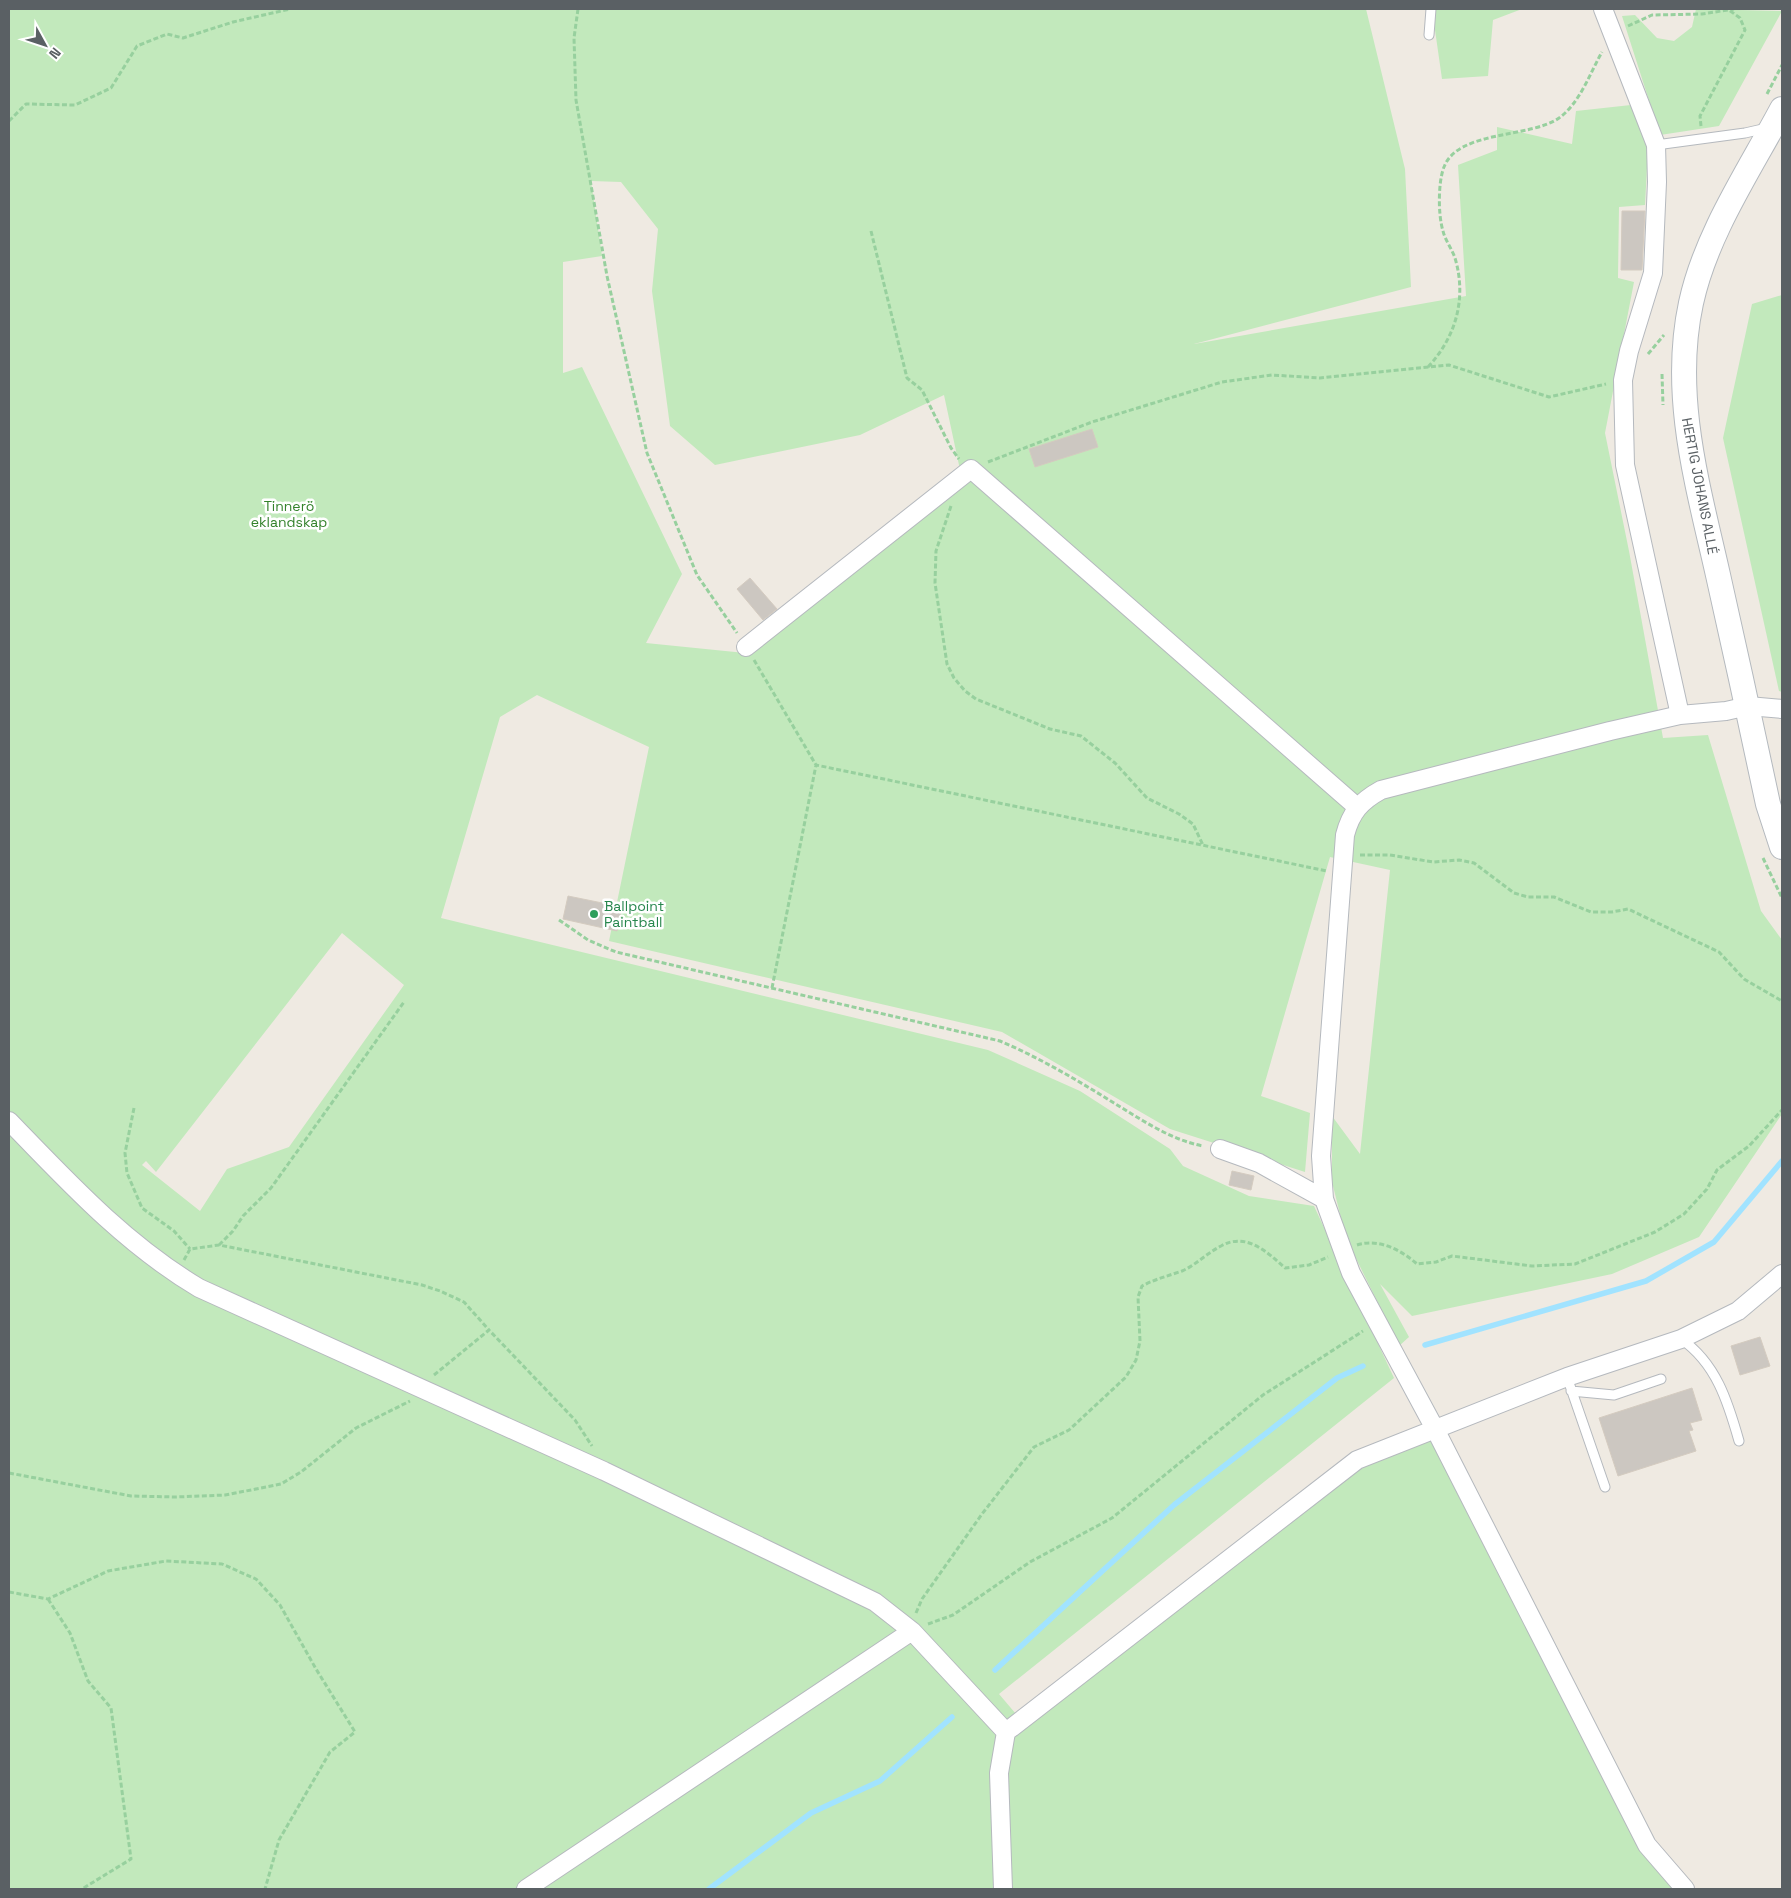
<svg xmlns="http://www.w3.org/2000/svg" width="1791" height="1898" viewBox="0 0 1791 1898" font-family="'Space Grotesk',sans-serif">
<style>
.green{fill:#c2e9bc;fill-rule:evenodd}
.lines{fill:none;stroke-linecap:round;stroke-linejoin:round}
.stream{stroke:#a1e3ff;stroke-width:5.5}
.building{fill:#ccc7c1;stroke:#d4cbc0}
.lane-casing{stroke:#b5b9be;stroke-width:11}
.street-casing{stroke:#b5b9be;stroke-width:20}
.secondary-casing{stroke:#b4b9be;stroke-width:26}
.path{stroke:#97d09e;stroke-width:3;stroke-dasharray:5 2.5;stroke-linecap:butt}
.lane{stroke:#fff;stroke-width:9}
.street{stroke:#fff;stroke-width:18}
.secondary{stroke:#fff;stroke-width:24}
.leisure-dot{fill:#2e9e5b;stroke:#fff;stroke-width:2}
.labels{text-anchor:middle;stroke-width:5;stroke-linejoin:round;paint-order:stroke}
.street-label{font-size:14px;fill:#5a6064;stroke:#fff}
.park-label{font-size:14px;fill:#34822c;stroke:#fff}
.leisure-label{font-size:14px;fill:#27864d;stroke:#fff;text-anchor:start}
</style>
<rect width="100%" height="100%" fill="#efeae2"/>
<path class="green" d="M9,9H1366L1405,169L1411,287L1194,344L1466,296L1458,165L1497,150V127L1572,144L1576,111L1631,105L1648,149L1645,205L1619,207L1618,278L1634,282L1605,433L1629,551L1663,738L1708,735L1761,911L1782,940V1114L1699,1237L1612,1274L1412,1316L1380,1284L1409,1337L1399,1346L1346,1238L1332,1182V1116L1360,1154L1390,870L1330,857L1261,1096L1310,1113L1305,1172L1170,1129L1002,1032L609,941L649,747L537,695L500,717L441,918L988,1050L1080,1091L1170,1149L1183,1166L1249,1196L1314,1206L1394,1378L999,1694L1016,1714L1309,1491L1436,1430L1662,1862L1687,1889H9ZM591,181L621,182L658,229L652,291L670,426L715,465L860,435L944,395L962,479L745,653L646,643L682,574L582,367L563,373V262L602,256ZM342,933L404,985L289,1147L227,1169L200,1211L142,1165L146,1161L156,1172Z
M1432,9H1522L1493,20L1488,76L1442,79Z
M1696,9L1782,11L1719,126L1660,135L1622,16L1635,15L1657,38L1674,41L1692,27Z
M1782,295V692L1779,691L1723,438L1752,304Z"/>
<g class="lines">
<path class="stream" d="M1425,1345L1646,1281L1714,1242L1782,1161
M995,1670L1174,1505L1337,1378L1363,1366
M709,1889L811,1813L880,1781L952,1717"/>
</g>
<path class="building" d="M1622,211H1645L1642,270H1621Z
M1092,429L1098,447L1035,467L1029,449Z
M750,578L777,609L763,620L737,589Z
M568,896L622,907L617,931L563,919Z
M1232,1171L1254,1176L1251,1190L1229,1185Z
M1760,1337L1770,1366L1740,1375L1731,1346Z
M1692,1388L1702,1420L1690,1423L1693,1430L1689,1431L1696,1451L1618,1476L1599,1418Z"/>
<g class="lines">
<defs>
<path id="lane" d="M1429,35L1431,9
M1656,145L1745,133L1767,128
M1681,1339C1716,1363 1728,1402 1739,1441
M1567,1377L1605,1487
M1571,1391L1614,1395L1661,1379"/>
<path id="street" d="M1603,9L1656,145L1657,182L1653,273L1629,351L1623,380L1625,465L1680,715
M746,647L971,469L1357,807
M9,1121C68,1182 125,1244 199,1288L604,1471L875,1602L912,1631L1006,1732
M1220,1149L1259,1163L1324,1199
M526,1889L912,1631
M1003,1889L999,1773L1006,1732L1357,1460L1567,1377L1681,1339L1738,1311L1782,1274
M1685,1889L1647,1845L1435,1429L1351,1273L1324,1199L1321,1156L1345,835C1351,812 1361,801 1381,790L1610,731L1680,715L1726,711L1748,706L1782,709"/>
<path id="secondary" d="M1782,109C1749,171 1706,234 1691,303C1671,396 1698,486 1718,575C1735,651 1752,728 1768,804L1782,847"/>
</defs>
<use href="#lane" class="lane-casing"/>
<use href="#street" class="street-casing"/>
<use href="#secondary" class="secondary-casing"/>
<path class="path" d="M578,9L574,38L576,100L607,276L647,453L697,575L737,633
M1628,26L1652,15L1702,14L1734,9
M1767,94L1782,65
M9,121L26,104L75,105L111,88L137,46L167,34L183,38L233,22L290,9
M1701,126L1700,116L1745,30L1740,18L1729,10
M871,231L907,378L922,390L951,448L959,459
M1648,354L1664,335
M1428,367C1456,337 1467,298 1455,258C1452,249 1445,240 1443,231C1438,215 1438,182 1444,167C1458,130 1531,138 1559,118C1580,103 1590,73 1602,52
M1662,374L1663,405
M988,462L1092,422L1222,382L1272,375L1320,378L1449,365L1549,397L1606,384
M951,506L936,551L935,583L947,664L954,678L965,691L976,699L1050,729L1081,736L1115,763L1147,798L1179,814L1193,824L1203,845
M754,660L816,765L1327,871
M1360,855H1390L1433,862L1459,860L1474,863L1514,893L1528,897H1554L1591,912H1612L1628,909L1719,952L1744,979L1782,1001
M1763,858L1782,898
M559,920L588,940L616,952L1000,1041C1040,1058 1077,1080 1114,1103C1142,1120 1171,1140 1203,1146
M772,988L816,765
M134,1108L125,1153L127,1173L142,1208L174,1231L190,1249
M219,1245L233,1231L243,1216L271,1188L404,1002
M1357,1245C1379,1238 1401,1250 1417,1264L1436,1262L1452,1256L1532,1266L1575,1264L1655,1232L1684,1214L1707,1189L1717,1170L1749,1146L1782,1110
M184,1260L190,1249L219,1245L422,1285L440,1291L464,1302L489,1330
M434,1375L489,1330L575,1420L592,1446
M9,1473L131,1496L176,1497L225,1495L256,1489L281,1484L301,1472L356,1428L410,1401
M9,1592L48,1599L108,1571L166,1561L222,1564L256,1579L280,1605L316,1669L355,1732L330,1752L279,1840L265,1889
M48,1599L70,1633L88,1681L111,1708L131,1859L82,1889
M916,1613L922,1599L982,1514L1034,1447L1069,1430L1126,1377L1136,1360L1140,1341L1138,1297L1142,1286C1155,1279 1168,1276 1182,1271C1196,1265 1207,1253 1221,1246C1246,1232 1266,1251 1285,1268L1309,1265L1328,1257
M928,1624L953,1615L1030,1562L1112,1518L1263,1395L1363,1331"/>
<use href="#lane" class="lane"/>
<use href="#street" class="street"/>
<use href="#secondary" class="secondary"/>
</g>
<circle class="leisure-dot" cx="594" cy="914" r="5"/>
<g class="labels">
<g class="street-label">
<text transform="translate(1700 486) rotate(79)" y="5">HERTIG JOHANS ALLÉ</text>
</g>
<g class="park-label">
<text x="289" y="511">Tinnerö<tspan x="289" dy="16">eklandskap</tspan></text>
</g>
<g class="leisure-label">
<text x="604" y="911">Ballpoint<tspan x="604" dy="16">Paintball</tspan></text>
</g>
</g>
<rect width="1791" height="1898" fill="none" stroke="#5a6064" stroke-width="20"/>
<g transform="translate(45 45) rotate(130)" stroke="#ffffff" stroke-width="4" paint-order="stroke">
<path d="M0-4L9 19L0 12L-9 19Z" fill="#5a6064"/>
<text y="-8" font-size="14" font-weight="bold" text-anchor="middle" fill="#5a6064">N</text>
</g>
</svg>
